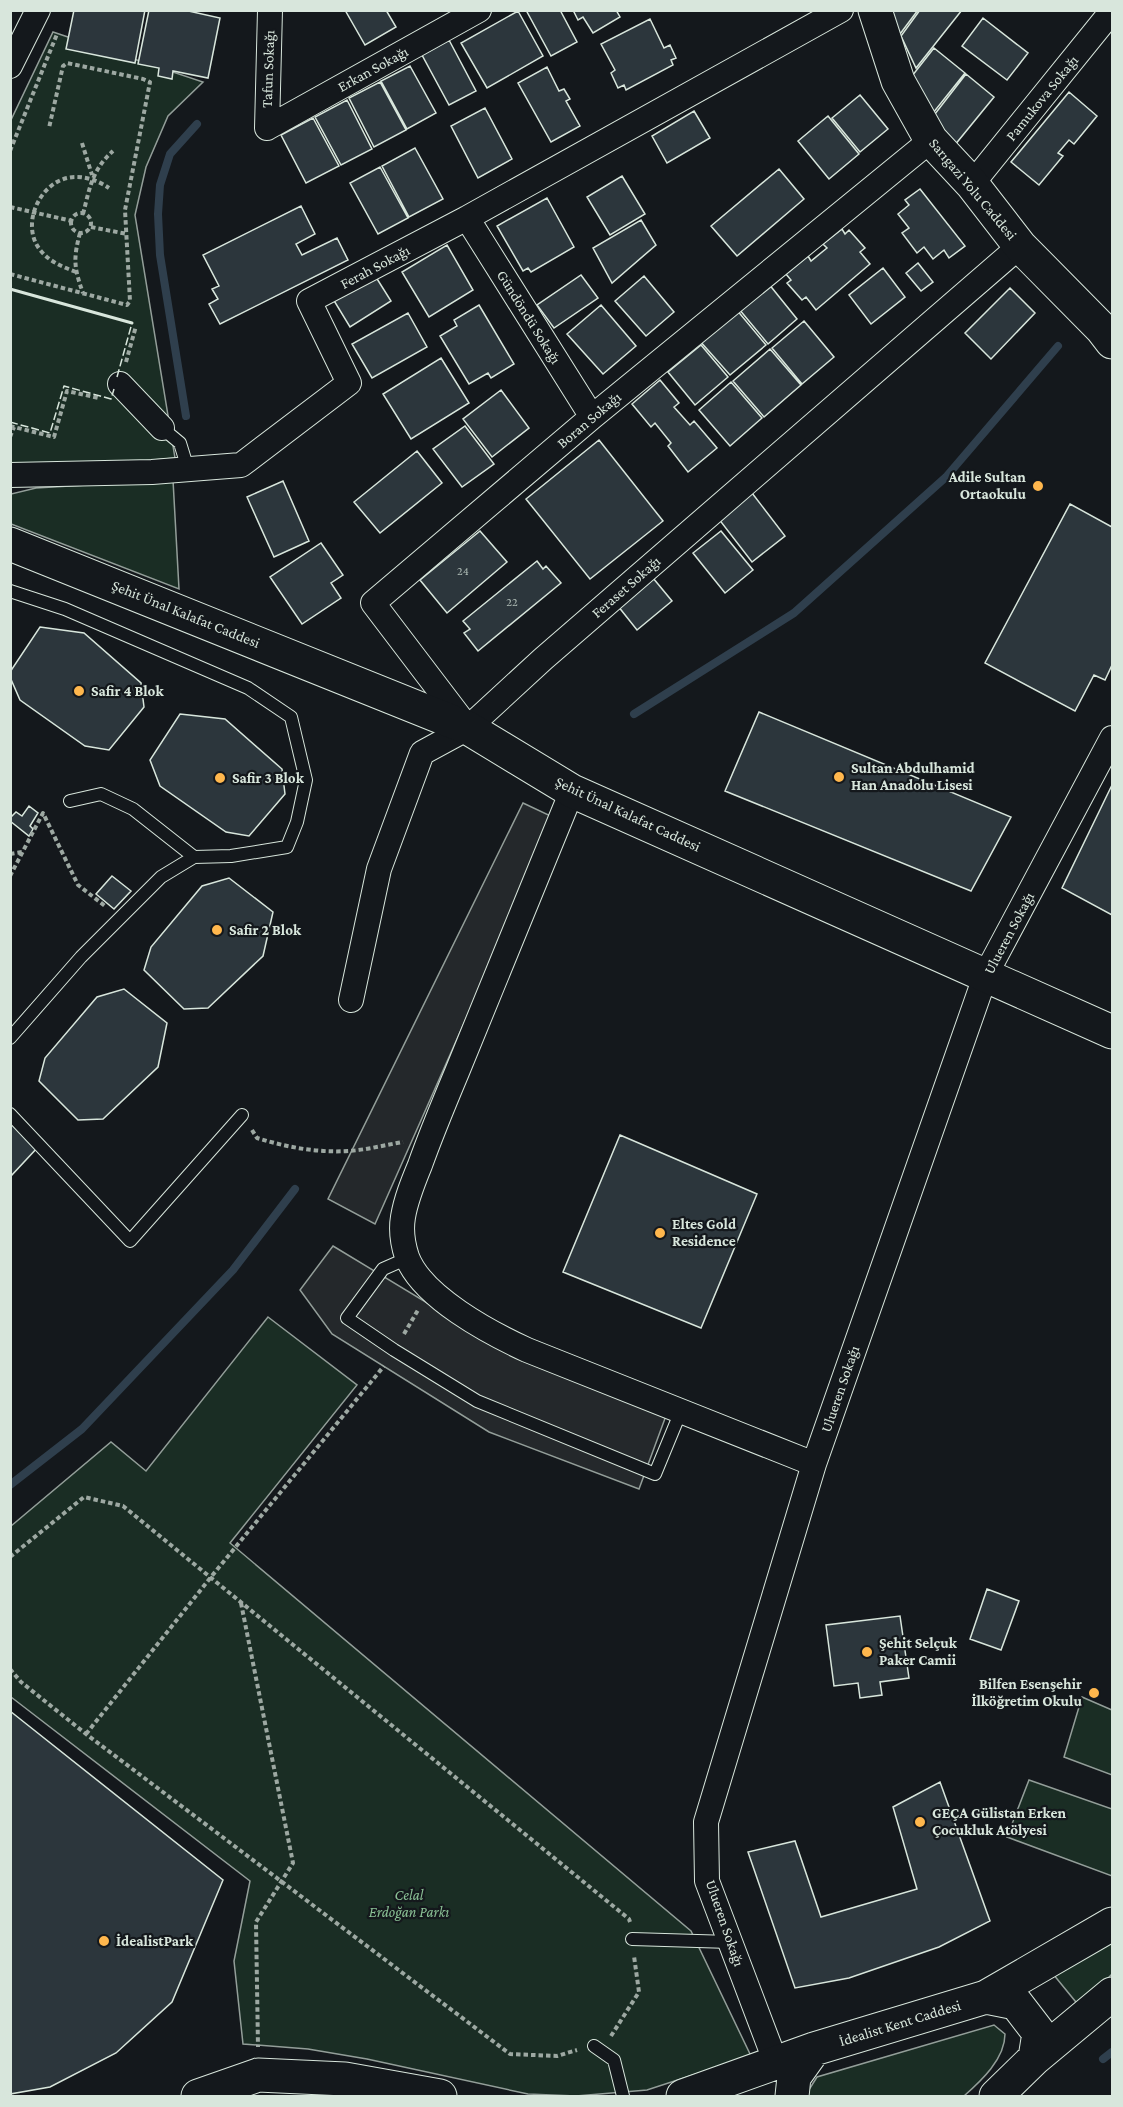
<svg xmlns="http://www.w3.org/2000/svg" width="1123" height="2107" viewBox="0 0 1123 2107" font-family="'Crimson Pro',serif">
<style>
.green{fill:#1a2d24;stroke:#939e99;stroke-width:1.5}
.parking{fill:#24282b;stroke:#939e99;stroke-width:1.5}
.lines{fill:none;stroke-linecap:round;stroke-linejoin:round}
.stream{stroke:#2f3f4d;stroke-width:8}
.building{fill:#2c363c;stroke:#d8e6dc;stroke-width:1.5}
.lane-casing{stroke:#d8e6dc;stroke-width:14}
.street-casing{stroke:#d8e6dc;stroke-width:26}
.secondary-casing{stroke:#d8e6dc;stroke-width:35}
.path{stroke:#9da8a2;stroke-width:4;stroke-dasharray:4.5 3;stroke-linecap:butt}
.lane{stroke:#14181c;stroke-width:12}
.street{stroke:#14181c;stroke-width:24}
.secondary{stroke:#14181c;stroke-width:33}
.fence{stroke:#d8e6dc;stroke-width:1.5;stroke-dasharray:8 3;stroke-linecap:butt}
.wall{stroke:#d8e6dc;stroke-width:3}
.poi-dot{fill:#ffb74d;stroke:#14181c;stroke-width:2}
.labels{text-anchor:middle;stroke-width:4.5;stroke-linejoin:round;paint-order:stroke}
.number-label{font-size:12px;fill:#adbab4}
.street-label{font-size:15px;fill:#d8e6dc;stroke:#14181c}
.poi-label{font-size:15px;font-weight:bold;fill:#d8e6dc;stroke:#14181c;text-anchor:start}
.park-label{font-size:15px;font-style:italic;fill:#8ac095;stroke:#14181c}
</style>
<rect width="100%" height="100%" fill="#14181c"/>
<path class="green" d="M53,32L203,82L168,116L146,167L135,215L175,458L11,473V120Z
M173,480L179,589L11,524V494L36,488Z
M268,1317L357,1385L230,1543L691,1931L751,2056L647,2090L576,2096L528,2094L367,2059L308,2049L243,2044L234,1961L250,1881L11,1697V1526L111,1442L146,1471Z
M1082,1697L1112,1710V1775L1064,1757Z
M1029,1780L1112,1809V1876L1007,1837Z
M1112,1941V1974L1080,2007L1053,1974Z
M994,2025L1005,2034C1005,2059 981,2081 964,2096H805L817,2077Z"/>
<path class="parking" d="M523,803L555,818L375,1224L328,1199Z
M333,1246L505,1350L667,1413L639,1489L489,1432L332,1334L300,1290Z"/>
<g class="lines">
<path class="stream" d="M186,416L160,255L158,214L160,185L170,154L197,124
M634,714L794,613L946,477L1058,346
M10,1485L82,1429L233,1270L295,1189
M1103,2059L1112,2052"/>
</g>
<path class="building" d="M74,10H145L135,63L66,49Z
M149,10H184L220,18L208,78L173,71L172,79L158,76L159,68L138,64Z
M345,10H386L396,27L365,45Z
M526,10H560L577,42L551,56Z
M573,10H616L620,17L593,33L583,17L578,20Z
M888,10H918L900,34Z
M920,10H962L916,68L901,36Z
M518,11L543,56L487,88L461,43Z
M983,18L1028,53L1007,80L962,46Z
M650,19L664,48L670,45L676,58L671,60L673,65L626,90L624,85L618,88L611,73L615,70L601,44Z
M449,40L476,91L449,105L422,55Z
M934,48L965,73L929,118L908,81Z
M410,66L436,113L407,129L381,81Z
M547,67L559,91L564,89L570,99L566,101L580,126L551,142L518,83Z
M966,74L994,97L954,146L931,119Z
M380,82L406,130L374,147L349,98Z
M1069,92L1097,116L1074,144L1069,140L1058,153L1063,156L1039,185L1011,162Z
M860,95L888,129L860,152L832,118Z
M347,100L372,149L341,165L315,117Z
M485,108L512,159L478,178L451,126Z
M694,111L710,138L667,163L652,136Z
M828,116L859,154L829,179L798,141Z
M313,118L339,166L306,183L281,135Z
M415,148L443,199L409,217L382,166Z
M380,167L408,218L378,234L350,183Z
M779,169L804,199L737,256L711,226Z
M622,176L645,214L610,235L587,197Z
M920,189L965,246L949,258L944,250L933,259L924,247L917,253L902,233L909,228L898,214L909,205L905,200Z
M547,198L574,247L531,272L528,268L523,271L497,226Z
M301,206L315,234L296,244L302,255L337,238L348,260L220,324L209,304L218,299L212,289L219,286L203,255Z
M641,220L656,245L612,283L593,248Z
M842,229L845,234L849,230L865,248L860,252L870,264L816,310L806,297L802,300L787,283L791,280L786,274L808,256L811,261L827,248L823,244Z
M447,245L473,290L429,317L402,272Z
M918,263L933,282L921,291L906,273Z
M883,268L905,297L871,324L849,295Z
M374,274L391,301L350,327L333,299Z
M581,275L598,298L554,328L537,305Z
M644,276L674,312L646,336L615,301Z
M764,278L797,319L768,344L734,303Z
M1010,288L1035,313L991,359L965,333Z
M479,305L514,364L491,378L488,373L469,384L440,336L457,326L454,320Z
M601,305L636,346L603,374L567,334Z
M736,309L766,345L730,375L699,340Z
M408,313L427,347L372,378L352,344Z
M804,321L834,357L802,384L772,348Z
M701,345L728,377L695,405L668,372Z
M770,349L801,385L764,417L733,381Z
M441,358L469,403L411,439L383,394Z
M660,380L679,403L674,407L690,425L694,421L717,448L688,472L668,446L671,443L655,423L651,427L632,404Z
M731,382L762,418L730,446L699,410Z
M501,390L529,428L492,457L463,419Z
M465,426L494,464L462,487L433,449Z
M599,440L663,521L590,579L526,499Z
M417,451L442,483L380,533L354,502Z
M283,481L309,541L274,557L247,497Z
M752,493L785,536L752,562L718,518Z
M1070,504L1112,527V665L1105,680L1094,675L1075,711L985,663Z
M480,531L507,562L447,613L420,580Z
M721,531L753,570L725,593L693,553Z
M321,543L343,575L331,583L341,598L302,624L270,577Z
M537,561L543,569L546,566L561,583L478,651L464,633L470,629L463,621Z
M653,578L672,601L637,630L618,606Z
M40,627L84,633L141,683L144,707L109,750L85,746L20,700L10,677V672Z
M759,712L1011,817L971,891L725,791Z
M180,714L225,719L282,769L285,794L249,836L226,832L160,786L150,760Z
M1112,785V915L1062,888Z
M29,806L38,813L30,826L33,829L29,836L10,821V818L16,812L22,816Z
M112,876L131,891L114,909L96,894Z
M229,878L273,912L263,956L208,1008L184,1009L144,970L151,947L202,886Z
M124,989L167,1023L158,1067L103,1119L78,1120L39,1081L45,1058L97,997Z
M10,1122L38,1147L10,1177Z
M620,1135L757,1194L701,1328L563,1272Z
M987,1589L1019,1601L1001,1650L970,1639Z
M900,1616L909,1678L880,1682L882,1695L860,1698L858,1683L834,1686L826,1625Z
M10,1711L223,1880L172,2002L116,2053L50,2087L10,2094Z
M940,1782L990,1921L939,1947L849,1978L795,1988L748,1852L795,1841L821,1917L917,1889L893,1807Z"/>
<g class="lines">
<defs>
<path id="lane" d="M162,428L180,443L188,469
M10,591L65,609L248,688L291,717L306,780L297,822L287,847L231,856L194,857L161,877L81,957L10,1038
M70,801L101,794L133,809L194,857
M10,1114L130,1241L242,1115
M408,1258L383,1269L347,1318L394,1350L477,1401L655,1474L681,1411
M632,1939L730,1942
M594,2046L614,2060L623,2096"/>
<path id="street" d="M10,66L38,10
M267,128L479,10
M267,128L270,10
M972,184L1112,11
M467,218L592,417
M120,384L162,428
M10,475L152,472L241,465L349,383L309,301L467,218L841,10
M468,728L373,603L592,417L931,140
M572,791C534,885 495,978 457,1072C444,1103 431,1134 420,1165C413,1182 406,1199 403,1217C401,1229 403,1245 407,1257C422,1297 490,1333 527,1350L814,1464
M351,1000L379,869L422,753L468,728L543,659L1020,246
M776,2063L707,1881L706,1822L814,1464L986,974L1112,738"/>
<path id="secondary" d="M875,10L898,81L931,140L972,184L1020,246L1102,329L1112,342
M10,544L468,728L572,791L1112,1032
M986,1997L1016,2003L1039,2033L1035,2058
M198,2096L258,2075L345,2079L440,2096
M683,2096L814,2049L986,1997L1112,1924
M792,2096L794,2077L814,2049
M996,2096L1035,2058L1112,1994"/>
</defs>
<use href="#lane" class="lane-casing"/>
<use href="#street" class="street-casing"/>
<use href="#secondary" class="secondary-casing"/>
<path class="path" d="M82,143L92,175
M10,151L57,34
M10,207L72,221
M71 223a10 10 0 1 1 20 0a10 10 0 1 1-20 0Z
M83,214C90,187 92,170 113,151
M91,227L127,234
M80,233C73,259 74,268 83,293
M76,272C63,267 50,262 41,251C22,229 35,191 61,180C77,173 96,179 109,188
M10,274L127,305L130,301L125,210L150,82L143,79L67,63L63,66L49,128
M126,362L136,326
M10,426L54,437L67,391L99,398
M10,437L14,427
M10,854L22,852
M10,876L43,813L78,885L105,906
M252,1130L257,1138C286,1147 317,1153 348,1151C366,1150 385,1145 403,1142
M404,1334L418,1310
M10,1557L84,1497L123,1506L629,1919L630,1922
M241,1603L293,1863L256,1922L258,2047
M10,1669L21,1682L86,1734L510,2054L557,2056L577,2050
M86,1734L211,1577L384,1366
M611,2036L639,1992L634,1956"/>
<use href="#lane" class="lane"/>
<use href="#street" class="street"/>
<use href="#secondary" class="secondary"/>
<path class="fence" d="M117,377L132,323
M10,422L50,433L64,386L111,399L114,389"/>
<path class="wall" d="M10,289L132,323"/>
</g>
<g class="poi-dot">
<circle cx="1038" cy="486" r="6"/>
<circle cx="79" cy="691" r="6"/>
<circle cx="839" cy="777" r="6"/>
<circle cx="220" cy="778" r="6"/>
<circle cx="217" cy="930" r="6"/>
<circle cx="660" cy="1233" r="6"/>
<circle cx="867" cy="1652" r="6"/>
<circle cx="1094" cy="1693" r="6"/>
<circle cx="920" cy="1822" r="6"/>
<circle cx="104" cy="1941" r="6"/>
</g>
<g class="labels">
<g class="number-label">
<text x="463" y="575">24</text>
<text x="512" y="606">22</text>
</g>
<g class="street-label">
<text transform="translate(268 69) rotate(-88)" y="5">Tafun Sokağı</text>
<text transform="translate(373 69) rotate(-29)" y="5">Erkan Sokağı</text>
<text transform="translate(1042 98) rotate(-51)" y="5">Pamukova Sokağı</text>
<text transform="translate(973 189) rotate(50)" y="5">Sarıgazi Yolu Caddesi</text>
<text transform="translate(375 267) rotate(-28)" y="5">Ferah Sokağı</text>
<text transform="translate(529 317) rotate(58)" y="5">Gündöndü Sokağı</text>
<text transform="translate(589 420) rotate(-40)" y="5">Boran Sokağı</text>
<text transform="translate(626 587) rotate(-41)" y="5">Feraset Sokağı</text>
<text transform="translate(186 614) rotate(22)" y="5">Şehit Ünal Kalafat Caddesi</text>
<text transform="translate(628 814) rotate(25)" y="5">Şehit Ünal Kalafat Caddesi</text>
<text transform="translate(1009 933) rotate(-62)" y="5">Ulueren Sokağı</text>
<text transform="translate(840 1389) rotate(-71)" y="5">Ulueren Sokağı</text>
<text transform="translate(725 1923) rotate(71)" y="5">Ulueren Sokağı</text>
<text transform="translate(900 2023) rotate(-17)" y="5">İdealist Kent Caddesi</text>
</g>
<g class="poi-label">
<text x="1026" y="482" text-anchor="end">Adile Sultan<tspan x="1026" dy="17">Ortaokulu</tspan></text>
<text x="91" y="696">Safir 4 Blok</text>
<text x="851" y="773">Sultan Abdulhamid<tspan x="851" dy="17">Han Anadolu Lisesi</tspan></text>
<text x="232" y="783">Safir 3 Blok</text>
<text x="229" y="935">Safir 2 Blok</text>
<text x="672" y="1229">Eltes Gold<tspan x="672" dy="17">Residence</tspan></text>
<text x="879" y="1648">Şehit Selçuk<tspan x="879" dy="17">Paker Camii</tspan></text>
<text x="1082" y="1689" text-anchor="end">Bilfen Esenşehir<tspan x="1082" dy="17">İlköğretim Okulu</tspan></text>
<text x="932" y="1818">GEÇA Gülistan Erken<tspan x="932" dy="17">Çocukluk Atölyesi</tspan></text>
<text x="116" y="1946">İdealistPark</text>
</g>
<g class="park-label">
<text x="409" y="1900">Celal<tspan x="409" dy="17">Erdoğan Parkı</tspan></text>
</g>
</g>
<rect width="1123" height="2107" fill="none" stroke="#d8e6dc" stroke-width="24"/>
</svg>
